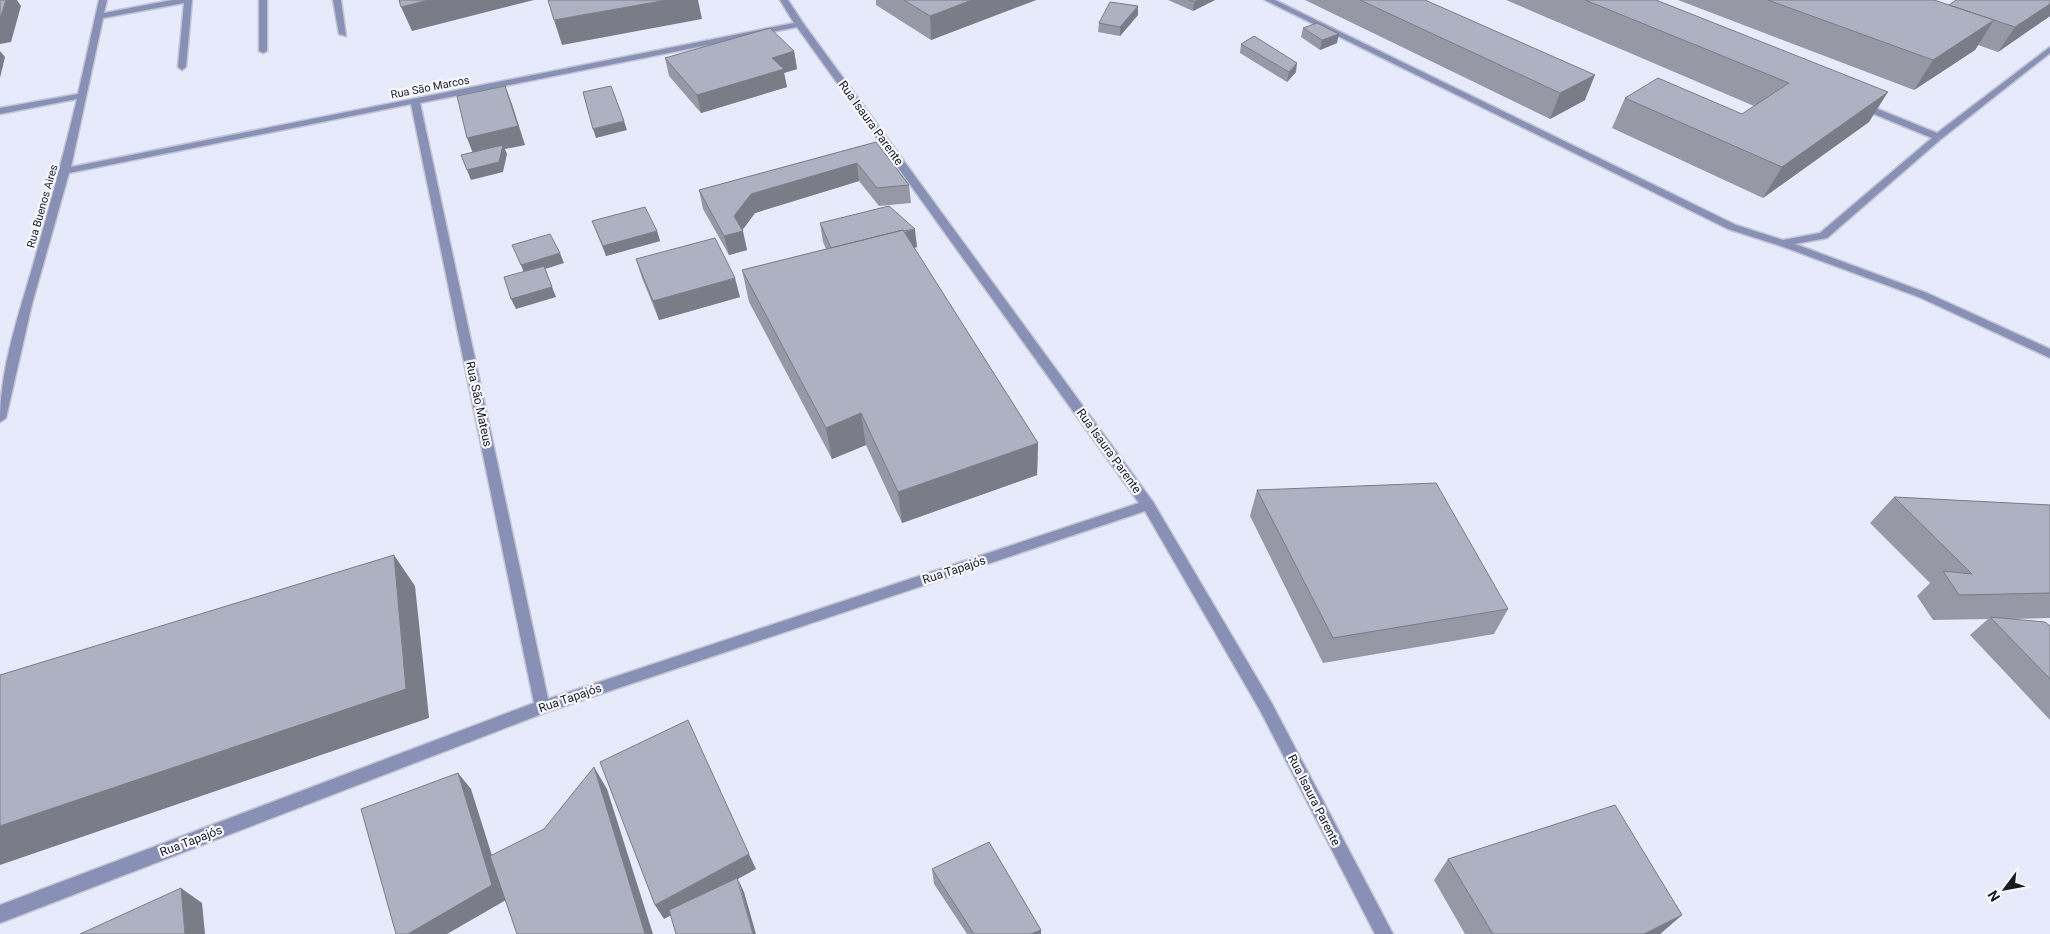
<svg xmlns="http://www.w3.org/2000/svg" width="2050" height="934" viewBox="0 0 2050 934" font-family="Roboto,sans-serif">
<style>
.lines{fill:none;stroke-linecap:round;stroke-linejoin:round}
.minor-casing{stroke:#c2c5d4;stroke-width:3}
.minor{fill:#8990b6;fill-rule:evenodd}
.wall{fill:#9698a6}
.shaded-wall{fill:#7a7c87}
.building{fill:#aeb1c1;stroke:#7a7c87}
.labels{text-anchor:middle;stroke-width:4.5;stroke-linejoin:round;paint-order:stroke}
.far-street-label{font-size:11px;fill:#1a1b21;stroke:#f7f8ff}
.street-label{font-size:12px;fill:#1a1b21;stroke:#f7f8ff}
</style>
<rect width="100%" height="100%" fill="#e7eafb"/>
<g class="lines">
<defs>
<path id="minor" d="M99,0H107L104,13L172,0H192L186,67L182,70L178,67L184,3L103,18L71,167L794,23L780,0H788L803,23L1153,502L1271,702L1393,934H1375L1261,712L1145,511L544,713L0,923V905L534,703L411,104L69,173L32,304L6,418L0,422C0,368 19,314 34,262C49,208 64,154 77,99L0,114V108L78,94ZM797,27L1139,503L548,699L420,103Z
M259,0H267V51L263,53L259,51Z
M333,0H341L346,36L339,34Z
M1265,0H1275L1736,225L1783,240L1820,233L1932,138L1857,107V103H1863L1937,133L2050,47V53L1941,139L1827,238L1795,244L1927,293L2050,349V358L1919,297L1781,246L1728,229Z"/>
</defs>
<use href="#minor" class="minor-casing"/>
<use href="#minor" class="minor"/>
</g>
<path class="wall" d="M876,0H1036L931,40L876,5Z
M1168,0H1215L1193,11Z
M1305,0H1425L1585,100L1550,119Z
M1506,0H1656L1869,122L1763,198L1612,128L1625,98L1742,114L1754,106Z
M1678,0H1934L1949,5L2050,0V16L1998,52L1978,45L1975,50L1914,90Z
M1138,6V15L1120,36L1098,32L1099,23Z
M1303,28L1337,43L1320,50L1301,37Z
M1241,44L1296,72L1287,82L1240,53Z
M794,51L797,69L784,73L787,87L701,113L669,76L665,58Z
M876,142L909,185L911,203L879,206L859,181L755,213L742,230L747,250L729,255L703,209L699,190Z
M592,221L657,231L660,241L606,256Z
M820,223L917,247L914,248L1038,443L1037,475L902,523L866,445L832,459L749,302L742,270L826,249L823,242Z
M636,259L740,297L659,320L642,278Z
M1257,490L1508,609L1494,634L1323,663L1250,516Z
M1894,497L2050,505V618L2009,619L2050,626V720L1970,635L1988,619L1933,620L1917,596L1930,583L1870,523Z
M1448,859L1682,915L1660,934H1465L1434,880Z
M932,869L1041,930V934H967L934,884Z"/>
<path class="shaded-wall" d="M6,0H17L21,6L11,42L0,44V19Z
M429,0H534L412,31L401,7Z
M667,0H698L702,19L562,45L554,20Z
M972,0H1036L931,40L930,16Z
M1199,0H1215L1193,11L1194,2Z
M2050,4V16L1998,52L2015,27Z
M1138,6V15L1120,36V27Z
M1994,20L1975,50L1914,90L1933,60Z
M1339,34L1337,43L1320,50L1322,40Z
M0,51L5,57L0,78Z
M794,51L797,69L784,73L787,87L701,113L697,95L772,58Z
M1297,63L1296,72L1287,82L1289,72Z
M1595,75L1585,100L1550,119L1560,93Z
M505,86L512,104L525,145L505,149L507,154L503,172L471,180L467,170L474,156L467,138Z
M1888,92L1869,122L1763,198L1782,167Z
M624,121L627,130L596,138L593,129Z
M857,163L859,181L755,213L741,232L743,231L747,250L729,255L724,236L734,216L751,194Z
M915,229L917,247L835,269L832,250Z
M657,231L660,241L606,256L603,246Z
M560,253L564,263L545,269L556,297L516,309L511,299L525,275L521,265Z
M735,278L740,297L659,320L653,301Z
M861,413L866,445L832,459L826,428Z
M1038,443L1037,475L902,523L898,492Z
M394,555L415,586L429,718L0,865V826Z
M594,767L607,789L653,934H645Z
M458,773L471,789L506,900L447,934H408Z
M749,854L756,869L738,879L744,892L756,934H753L738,879L664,919L655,905Z
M181,888L202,903L205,934H185Z
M1682,915L1660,934H1644Z
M1041,930V934H1031Z"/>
<path class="building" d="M0,0H6L0,19Z
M399,0H429L401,7Z
M548,0H667L554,20Z
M904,0H972L930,16Z
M1189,0H1199L1194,2Z
M1360,0H1425L1595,75L1560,93Z
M1585,0H1656L1888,92L1782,167L1625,98L1658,78L1742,114L1789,83Z
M1768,0H1934L1994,20L1933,60Z
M1956,0H2050V4L2015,27L1949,5Z
M1110,2L1138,6L1120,27L1099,23Z
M1317,23L1339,34L1322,40L1303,28Z
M770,28L794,51L772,58L784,69L697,95L665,58Z
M1254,36L1297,63L1289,72L1241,44Z
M505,86L518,126L467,138L457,96Z
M611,86L624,121L593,129L583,92Z
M876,142L909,185L877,188L857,163L751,194L734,216L743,231L724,236L699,190Z
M503,145L499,162L467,170L461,155Z
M889,206L915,229L904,231L903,230L831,248L820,223Z
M645,207L657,231L603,246L592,221Z
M903,230L1038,443L898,492L861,413L826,428L742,270Z
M550,234L560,253L521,265L512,245Z
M715,238L735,278L653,301L636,259Z
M544,266L552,287L511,299L504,277Z
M1436,483L1508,609L1333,638L1257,490Z
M1894,497L2050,505V593L1959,595L1943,571L1972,574Z
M394,555L406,689L0,826V675Z
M1990,617L2045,622L2050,626V679Z
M688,720L749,854L655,905L600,762Z
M594,767L645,934H517L490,856L544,829Z
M458,773L492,885L408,934H396L361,809Z
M1615,805L1682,915L1644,934H1493L1448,859Z
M989,842L1041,930L1031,934H974L932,869Z
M737,878L753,934H676L669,910Z
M181,888L185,934H80Z"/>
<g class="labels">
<g class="far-street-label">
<text transform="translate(430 87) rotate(-11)" y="4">Rua São Marcos</text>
<text transform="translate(42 206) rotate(-74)" y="4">Rua Buenos Aires</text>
</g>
<g class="street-label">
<text transform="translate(871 123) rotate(54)" y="4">Rua Isaura Parente</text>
<text transform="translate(479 404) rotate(78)" y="4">Rua São Mateus</text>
<text transform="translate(1109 451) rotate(54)" y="4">Rua Isaura Parente</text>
<text transform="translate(954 570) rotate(-18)" y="4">Rua Tapajós</text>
<text transform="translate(570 698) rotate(-19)" y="4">Rua Tapajós</text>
<text transform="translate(1314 800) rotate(63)" y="4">Rua Isaura Parente</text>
<text transform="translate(191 841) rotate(-21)" y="4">Rua Tapajós</text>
</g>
</g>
<g transform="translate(2005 889) rotate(238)" stroke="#f7f8ff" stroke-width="4" paint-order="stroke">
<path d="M0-4L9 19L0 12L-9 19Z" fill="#1a1b21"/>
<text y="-8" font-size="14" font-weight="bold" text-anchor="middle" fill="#1a1b21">N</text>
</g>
</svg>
